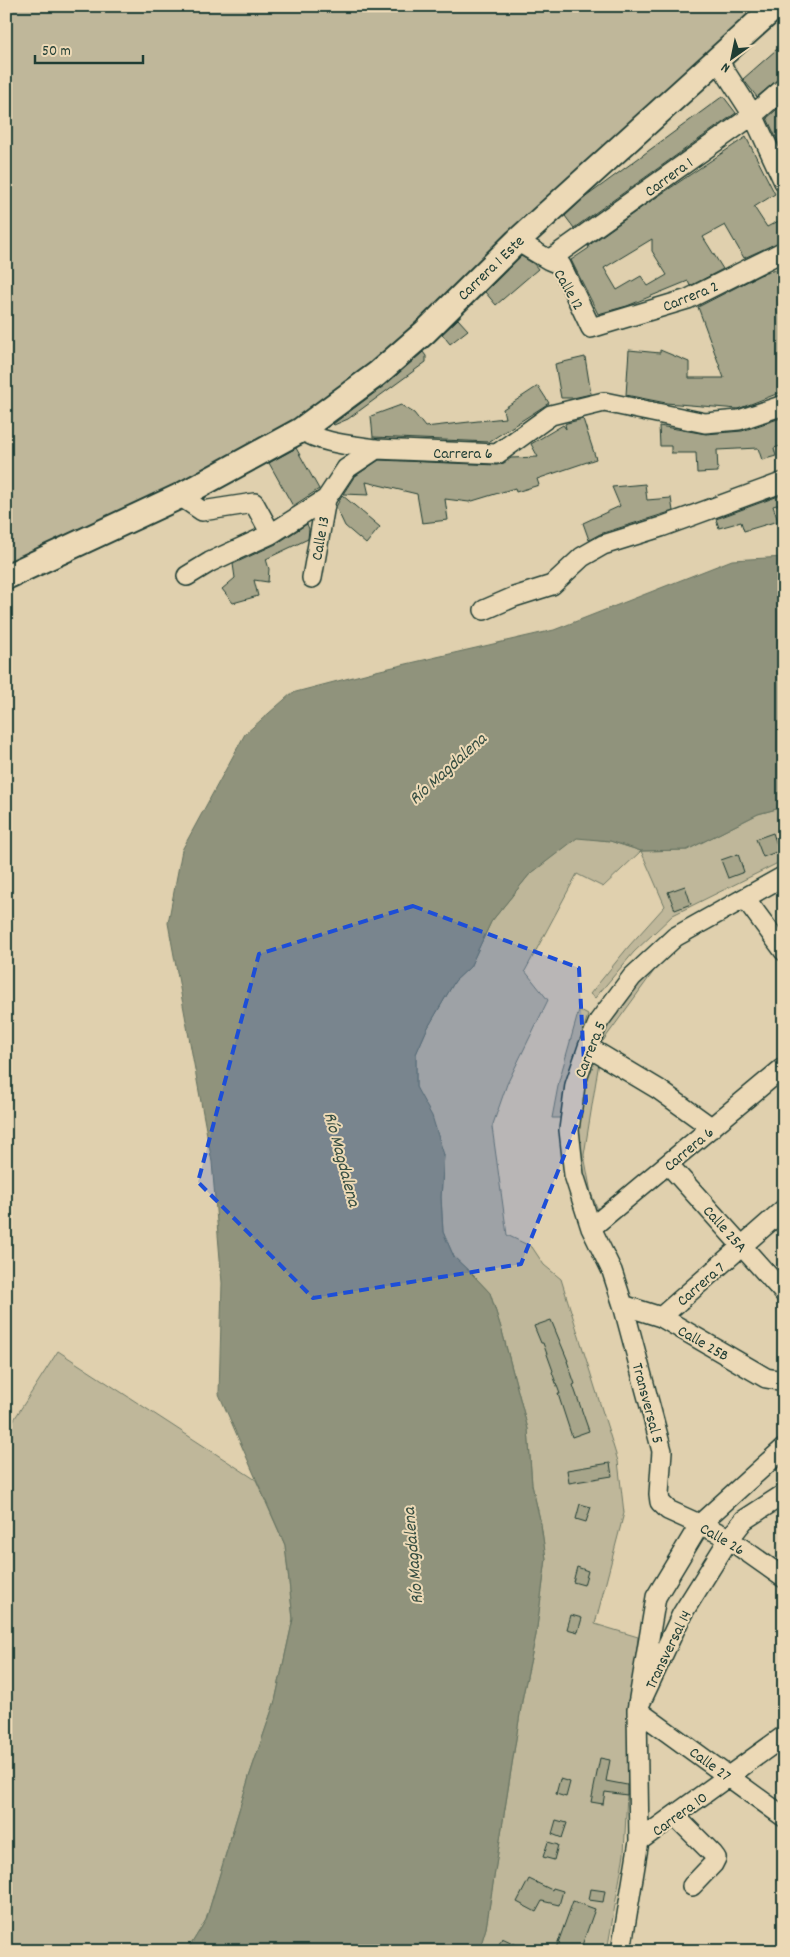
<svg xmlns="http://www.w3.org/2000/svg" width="790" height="1957" viewBox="0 0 790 1957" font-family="Dekko,sans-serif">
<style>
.green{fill:#bfb79a;stroke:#6f7a67}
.water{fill:#90937c;stroke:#63715f}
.building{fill:#a7a58a;stroke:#1f3d34;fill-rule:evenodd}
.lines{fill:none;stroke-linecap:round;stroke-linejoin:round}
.minor-casing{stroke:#1f3d34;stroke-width:22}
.major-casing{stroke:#1f3d34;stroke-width:28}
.minor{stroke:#ecd9b6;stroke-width:19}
.major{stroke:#ecd9b6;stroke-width:24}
.marked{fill:#1d4ed8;fill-opacity:0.2;stroke:#1d4ed8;stroke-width:4;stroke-dasharray:10 6;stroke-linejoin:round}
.labels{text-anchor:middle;stroke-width:4;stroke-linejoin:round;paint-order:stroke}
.street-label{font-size:16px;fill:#1f3d34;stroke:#ecd9b6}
.water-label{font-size:18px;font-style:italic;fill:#364e42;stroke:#ecd9b6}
</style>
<rect width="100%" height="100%" fill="#e0d0ae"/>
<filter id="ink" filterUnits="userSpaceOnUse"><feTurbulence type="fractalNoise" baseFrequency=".02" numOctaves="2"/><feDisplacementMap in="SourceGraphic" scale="10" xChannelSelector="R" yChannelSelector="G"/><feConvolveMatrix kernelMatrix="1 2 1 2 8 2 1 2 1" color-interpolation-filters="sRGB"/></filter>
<g filter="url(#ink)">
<path class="green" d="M6,6H776L337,404L6,577Z
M784,807V860L673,915L634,952L595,998L590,994L629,946L665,906L641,851L603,887L577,874L525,971L548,1000L507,1084L492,1127L507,1235L532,1247L544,1265L561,1279L618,1461L624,1513L595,1624L638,1637L632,1693L624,1854L607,1951H479L486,1928L523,1695L536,1635L546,1559L541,1524L532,1485L528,1429L502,1331L490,1293L473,1275L454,1257L443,1232L441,1197L444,1155L416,1087V1054L427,1029L455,981L470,967L491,922L529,875L577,837L610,841L641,851L687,850L758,814Z
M675,942L603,1041L592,1036Z
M579,1010L588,1015L564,1092L562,1118H552L559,1081Z
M589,1050L600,1056L584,1155L591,1193L598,1210L591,1215L579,1173L577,1128Z
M58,1351L256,1480L285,1545L293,1619L275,1701L249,1777L206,1920L187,1951H6V1432Z"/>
<path class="water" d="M784,557V807L758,814L687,850L641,851L610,841L577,838L529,875L491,922L470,967L455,981L427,1029L416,1054V1087L432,1116L444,1155L441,1197L443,1232L454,1257L473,1275L490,1293L502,1331L528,1429L532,1485L541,1524L546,1559L536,1635L523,1695L486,1928L479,1951H187L206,1920L249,1777L275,1701L293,1619L285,1545L219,1394L222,1283L212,1162L168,923L182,850L245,734L292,693L376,671L554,630L732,560Z"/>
<path class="building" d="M784,43V77L777,80L757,97L743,79Z
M723,96L736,113L574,228L565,216L583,199Z
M784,103V155L767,118Z
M746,137L775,194L754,207L767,227L784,218V240L744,258L725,225L703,237L723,269L690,286L688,281L627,306L598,314L571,260L589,248L588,246L645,205ZM652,239V251L667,275L648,286L641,276L617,290L604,268Z
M521,256L534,264L538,269L496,305L485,292Z
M784,267V391L738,409L666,403L626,395L629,350L660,353V350L689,362V378H724L698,307L760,275Z
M458,319L468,330L450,344L442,334Z
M423,352L426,356V362L348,419L334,425L333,424L385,385Z
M585,357L591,394L573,398H561L555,364Z
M538,386L549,403L490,441V442L373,437L371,416L401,405L414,413L425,427L505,418L503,409Z
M784,417V445L774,448L776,456L762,460L758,448L717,450L718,472L697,473L696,453H671V446H660L659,426L706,434L742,431Z
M583,419L596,459L537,479L539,485L516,492L515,488L469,502L445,499L448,520L422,523L417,494L366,482L369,495L343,494L354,477L379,460L497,465L504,463L511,458L538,457L531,444L563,425L566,429L565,424L567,423Z
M296,448L319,489L293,506L269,463Z
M645,484L647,500L671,498L673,511L600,534L589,540L583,523L620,506L612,487Z
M784,494V503L773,506L778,521L744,531L741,522L719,528L716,519Z
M342,495L380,527L366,544L345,526L336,507Z
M307,524L309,529L308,539L266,559L269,569L268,582L254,580L258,596L233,603L222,589L235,578L233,564L276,544Z
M773,833L779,851L763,857L756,839Z
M738,854L744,872L728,878L721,860Z
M685,886L691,904L675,910L668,892Z
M551,1320L568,1361H567L575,1384L573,1385L589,1431L572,1437L558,1394H560L552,1372L553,1371L543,1343H541L534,1326Z
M610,1463L612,1476L569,1483L567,1470Z
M580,1504L591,1507L586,1522L576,1519Z
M577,1567L588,1571L584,1585L573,1582Z
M571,1615L582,1618L578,1632L567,1629Z
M600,1758L610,1760L606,1781L627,1785V1795L605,1792L603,1804L591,1802Z
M560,1779L570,1782L566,1797L556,1794Z
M556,1820L567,1823L562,1838L552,1834Z
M548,1842L558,1845L554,1860L543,1857Z
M529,1879L552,1890L553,1888L563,1891L559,1905L542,1901L536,1912L517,1902Z
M591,1889L605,1891L603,1902L589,1900Z
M573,1901L595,1909L580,1951H555Z
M502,1938L530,1951H496Z"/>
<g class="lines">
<defs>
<path id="minor" d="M717,59L753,115L784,182
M517,241L549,260L561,265L591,328L688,299L784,251
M549,260L753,115L784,88
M301,430C324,444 351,445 376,449
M180,496L202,511L254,503L271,534
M187,576L210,562L271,534L326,499L346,469L376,449L497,454L551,415L604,402L705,423L739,420L784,405
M312,578L326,499
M484,610L514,597L552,585L582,557L603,545L661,527L784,482
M784,876L675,937L632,977L599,1021L588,1047L575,1085L569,1130L574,1175L591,1228L612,1271L623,1305L662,1451L659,1494L660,1502L668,1510L723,1535L784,1578
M745,898L784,951
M588,1047L658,1089L712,1128
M668,1164L784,1293
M591,1228L784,1067
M623,1305L661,1317L766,1378L784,1381
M661,1317L784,1209
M784,1448L700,1524L656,1597L637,1710L784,1817
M675,1816L713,1854L716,1858L713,1864L692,1886
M639,1841L784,1736
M621,1951L639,1841L637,1710L682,1614L729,1539L744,1520L784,1494"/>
<path id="major" d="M6,577L180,496L301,430L377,374L425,332L517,241L776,6"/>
</defs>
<use href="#minor" class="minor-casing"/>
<use href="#major" class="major-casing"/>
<use href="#minor" class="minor"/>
<use href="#major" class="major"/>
</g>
</g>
<path class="marked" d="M413,906L579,968L586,1101L521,1264L313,1298L198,1182L259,954Z"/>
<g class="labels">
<g class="street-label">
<text transform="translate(668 176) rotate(-36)" y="6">Carrera 1</text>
<text transform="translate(490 267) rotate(-44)" y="6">Carrera 1 Este</text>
<text transform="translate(570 289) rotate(60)" y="6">Calle 12</text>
<text transform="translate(690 295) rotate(-22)" y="6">Carrera 2</text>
<text x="463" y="458">Carrera 6</text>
<text transform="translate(319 538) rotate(-80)" y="6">Calle 13</text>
<text transform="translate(589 1049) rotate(-68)" y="6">Carrera 5</text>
<text transform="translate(688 1148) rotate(-40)" y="6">Carrera 6</text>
<text transform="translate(726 1228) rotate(48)" y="6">Calle 25A</text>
<text transform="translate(700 1283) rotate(-41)" y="6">Carrera 7</text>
<text transform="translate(704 1342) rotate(30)" y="6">Calle 25B</text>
<text transform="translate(649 1403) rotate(75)" y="6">Transversal 5</text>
<text transform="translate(723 1538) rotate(30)" y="6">Calle 26</text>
<text transform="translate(667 1649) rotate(-64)" y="6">Transversal 14</text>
<text transform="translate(711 1763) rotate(36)" y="6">Calle 27</text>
<text transform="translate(679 1813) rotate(-36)" y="6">Carrera 10</text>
</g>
<g class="water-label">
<text transform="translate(447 768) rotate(-42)" y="6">Río Magdalena</text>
<text transform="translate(343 1159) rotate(75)" y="6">Río Magdalena</text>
<text transform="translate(412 1556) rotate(-95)" y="6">Río Magdalena</text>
</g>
</g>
<rect width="790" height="1957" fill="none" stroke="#ecd9b6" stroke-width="25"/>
<rect x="12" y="12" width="765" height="1932" fill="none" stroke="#1f3d34" stroke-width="2" filter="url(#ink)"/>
<g transform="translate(732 58) rotate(213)" stroke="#ecd9b6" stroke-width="4" paint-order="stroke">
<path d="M0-4L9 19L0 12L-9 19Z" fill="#1f3d34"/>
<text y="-8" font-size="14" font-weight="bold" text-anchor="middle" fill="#1f3d34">N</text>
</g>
<path d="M35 55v8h108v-8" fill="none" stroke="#1f3d34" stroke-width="2.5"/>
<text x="42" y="55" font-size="15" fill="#1f3d34" stroke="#ecd9b6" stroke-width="4" paint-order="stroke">50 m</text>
</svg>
